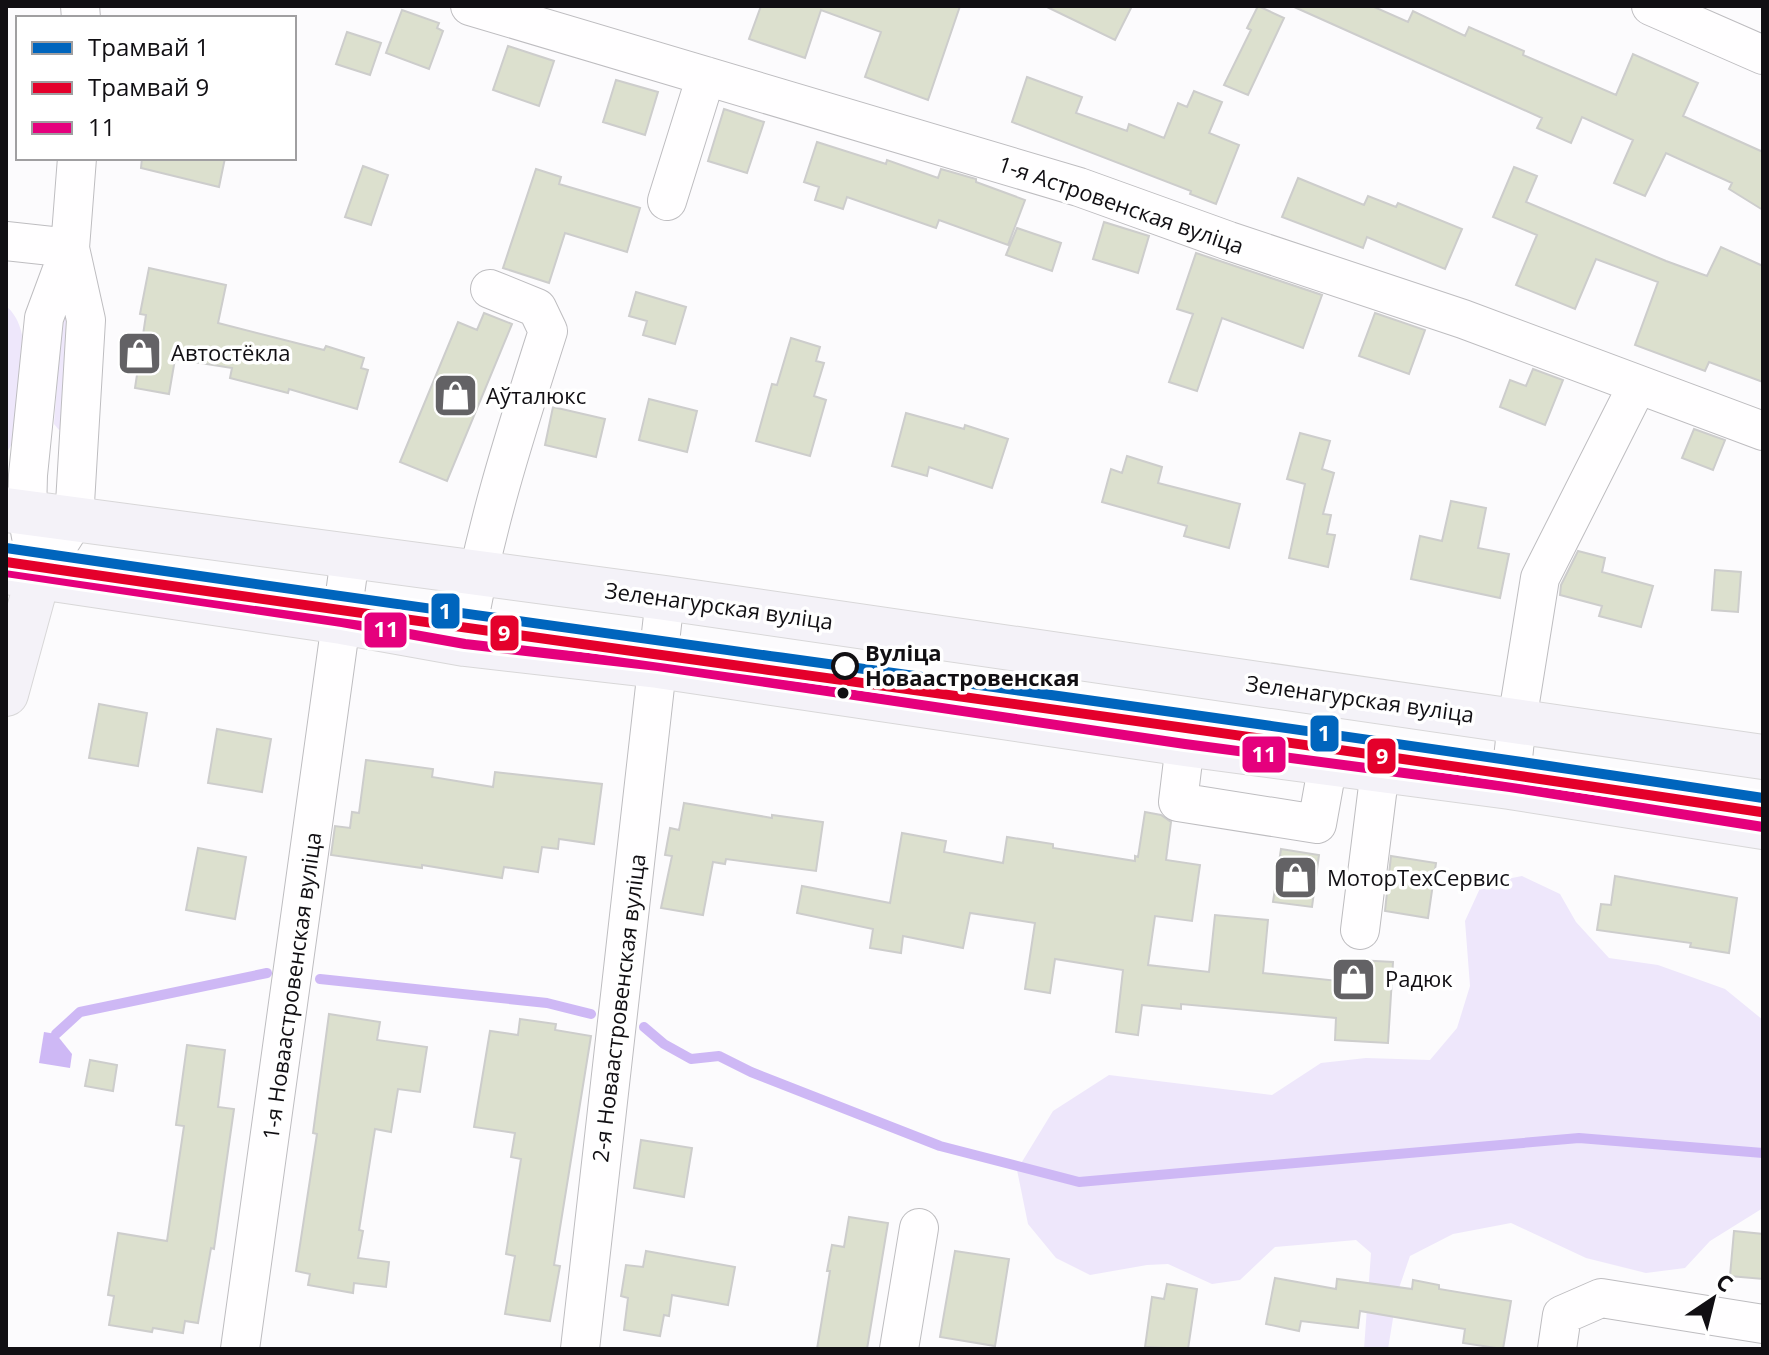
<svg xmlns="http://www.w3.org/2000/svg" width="1769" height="1355" viewBox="0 0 1769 1355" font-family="'Open Sans',sans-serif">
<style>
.green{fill:#eee7fb}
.water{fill:#ceb8f5}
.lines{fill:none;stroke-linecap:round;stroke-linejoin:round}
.stream{stroke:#ceb8f5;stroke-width:10}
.building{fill:#dce0ce;stroke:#cdcdcc;stroke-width:2}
.minor-casing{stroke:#bebdc0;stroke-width:40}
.major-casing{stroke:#d8d7d8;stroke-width:46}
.minor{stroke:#fffeff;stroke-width:38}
.major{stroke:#f4f2f8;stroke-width:44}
.bus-1-casing{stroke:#fff;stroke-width:16}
.bus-1{stroke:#e5007d;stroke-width:10}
.tram-1-casing{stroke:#fff;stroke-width:16}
.tram-2-casing{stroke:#fff;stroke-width:16}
.tram-1{stroke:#0065bd;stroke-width:10}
.tram-2{stroke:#e4002b;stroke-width:10}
.stop-dot{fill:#fff;stroke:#110f13;stroke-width:4}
.bus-dot{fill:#110f13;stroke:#fff;stroke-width:3}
.labels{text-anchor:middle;stroke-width:7;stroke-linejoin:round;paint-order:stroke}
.street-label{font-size:22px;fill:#110f13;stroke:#fff}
.poi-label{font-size:22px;fill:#110f13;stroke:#fff;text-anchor:start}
.stop-label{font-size:22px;font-weight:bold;fill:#110f13;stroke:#fff;text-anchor:start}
.line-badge{stroke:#fff;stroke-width:3}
.badge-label{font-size:22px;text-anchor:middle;font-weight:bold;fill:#fff}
</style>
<rect width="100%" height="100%" fill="#fcfbfd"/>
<path class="green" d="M6,306C39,333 18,405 13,442L6,454Z
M68,309L64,426L59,430L54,424L62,315Z
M1522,876L1560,894L1576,922L1609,958L1658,965L1725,989L1763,1020V1208L1710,1241L1685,1268L1646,1273L1586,1258L1511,1223L1453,1234L1410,1256L1397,1294L1388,1349H1364L1371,1253L1356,1240L1275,1247L1240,1280L1212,1284L1168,1264L1147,1265L1090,1275L1056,1258L1028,1224L1017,1170L1053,1111L1109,1075L1272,1095L1321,1063L1366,1058L1430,1060L1457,1028L1470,986L1465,921L1482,884Z"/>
<path class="water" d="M44,1032L56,1034L72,1054L70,1068L39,1063Z"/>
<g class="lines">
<path class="stream" d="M320,979L547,1003L591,1014
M644,1027L664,1044L691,1059L719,1056L751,1072L940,1146L1079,1182L1579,1138L1763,1153
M56,1034L80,1012L267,973"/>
</g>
<path class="building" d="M761,6H960L928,100L865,77L881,32L821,10L805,58L749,39Z
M1045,6H1132L1115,40Z
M1258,6L1284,18L1248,95L1224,85L1251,30L1247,28Z
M1292,6H1372L1408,22L1413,11L1465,36L1469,27L1524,51L1523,55L1616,95L1633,54L1698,83L1683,116L1763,152V210L1729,189L1732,183L1666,153L1645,196L1614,183L1633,140L1582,117L1571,143L1537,128L1542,118Z
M402,10L439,23L437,28L443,31L429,69L386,53Z
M347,32L381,43L370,75L336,64Z
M508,46L554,61L539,106L493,90Z
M1027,77L1082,97L1076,113L1127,131L1129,124L1164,138L1178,103L1187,107L1194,91L1222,102L1209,133L1239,145L1216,204L1190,194L1191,191L1012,122Z
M616,80L658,92L645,135L603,122Z
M724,109L764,122L747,173L708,161Z
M817,142L886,164L887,160L938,178L941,169L976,179V182L1025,200L1008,245L939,220L936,228L847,197L843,209L815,200L819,187L804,182Z
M142,158H225L219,187L141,168Z
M363,166L388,175L371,225L345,217Z
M1514,167L1537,176L1526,202L1666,261L1707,276L1721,247L1763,266V382L1709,362L1705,371L1635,345L1658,282L1596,259L1575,309L1516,285L1537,235L1493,217Z
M536,169L561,177L559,184L640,208L627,252L565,233L549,283L503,268Z
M1298,178L1364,205L1368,196L1396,207L1398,203L1462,229L1445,269L1367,237L1363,248L1282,217Z
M1104,222L1149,236L1138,273L1093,259Z
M1017,228L1061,243L1052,271L1006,255Z
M1196,253L1322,295L1303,348L1222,318L1197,391L1169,382L1193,314L1177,309Z
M149,268L226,285L218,323L324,350L326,346L364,358L361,368L368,370L357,409L289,389L288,393L230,378L232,368L175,359L169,394L135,388L146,315L140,314Z
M636,292L686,307L675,344L643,335L647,321L629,316Z
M484,313L512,324L447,481L400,462L458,322L477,330Z
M1375,313L1425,330L1409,374L1359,356Z
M791,338L820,347L816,361L824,363L814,396L826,400L810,456L756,441L772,384L777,385Z
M1533,369L1563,380L1545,425L1500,407L1510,380L1526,386Z
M649,399L697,411L687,452L639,440Z
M553,407L605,419L596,457L545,445Z
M906,413L964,429L965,425L1008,439L992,488L929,467L927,476L892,466Z
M1694,429L1725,440L1713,470L1682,458Z
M1300,433L1330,441L1322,469L1334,473L1323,514L1331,515L1327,534L1335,535L1328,567L1289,558L1305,484L1287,479Z
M1127,456L1162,467L1158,483L1240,504L1229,548L1184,536L1187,526L1102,502L1111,469L1122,473Z
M1451,501L1486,508L1478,548L1509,554L1500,598L1411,579L1420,536L1442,541Z
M1578,551L1605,558L1602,572L1653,586L1641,627L1599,616L1602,606L1560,595L1561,585Z
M1715,570L1741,572L1738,612L1712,610Z
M99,704L147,713L138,766L89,758Z
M217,729L271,739L262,792L208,783Z
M366,760L433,769L432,777L493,787L495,772L602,784L594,844L559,839L558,849L542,847L538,872L504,867L502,878L422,865V868L331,855L335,826L350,828L352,812L359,813Z
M684,803L772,818V815L823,822L816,871L726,859L725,864L713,862L703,915L661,908L672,856L665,855L670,828L679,830Z
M1145,812L1161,815L1171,822L1166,860L1200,865L1192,921L1155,916L1148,965L1209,972L1215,915L1268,920L1263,973L1338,981L1339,959L1393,962L1388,1043L1335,1040L1336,1018L1181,1004V1009L1142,1005L1138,1035L1116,1032L1123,970L1055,959L1050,993L1025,989L1035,923L970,913L963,948L903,936L901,953L870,948L873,929L797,913L802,886L890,903L902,833L946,841L944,852L1003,863L1007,837L1053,844V848L1135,861V856L1138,857Z
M198,848L246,857L235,919L186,910Z
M1281,849L1319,855L1312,907L1273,902Z
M1391,856L1436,863L1428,918L1385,911Z
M1615,876L1737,898L1729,953L1690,947L1691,943L1597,930L1601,904L1611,905Z
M329,1014L380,1022L377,1040L427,1047L420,1092L398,1089L391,1132L375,1129L359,1230L363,1231L358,1258L389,1262L386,1287L354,1283L353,1293L308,1285L310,1274L296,1271L317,1134L313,1133Z
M520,1019L556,1024L555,1030L591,1036L554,1265L560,1266L550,1321L505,1314L515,1256L506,1254L521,1159L511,1157L515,1133L474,1127L490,1031L518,1035Z
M187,1045L225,1050L218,1107L234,1109L214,1249L211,1248L198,1323L185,1321L183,1333L153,1328L152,1332L109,1325L114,1296L108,1295L118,1233L167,1241L184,1126L176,1125Z
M90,1060L117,1065L113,1091L85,1086Z
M641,1140L692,1148L684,1197L634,1188Z
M849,1217L888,1223L867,1349H817L830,1271H827L832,1245L844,1247Z
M1734,1231L1763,1234V1279L1730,1276Z
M646,1251L735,1267L728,1305L672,1295L669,1316L664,1315L660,1336L624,1330L628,1298L621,1296L626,1265L643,1267Z
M955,1251L1009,1259L995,1346L940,1337Z
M1275,1278L1336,1289L1337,1279L1412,1289L1413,1280L1439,1285V1289L1511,1301L1503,1349L1463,1343L1465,1329L1360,1311L1358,1328L1301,1321L1299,1331L1266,1324Z
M1167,1284L1197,1289L1188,1349L1145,1347L1152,1297L1164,1299Z"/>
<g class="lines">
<defs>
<path id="minor" d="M80,6L81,18
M470,6L1079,187L1229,241L1463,319L1763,431
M1651,6L1763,55
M667,201L706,76
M6,241L70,248
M38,577L27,513L28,475L44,318L70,248L77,158
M38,577L74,520L86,320L70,248
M465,644C482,536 515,434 548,331L537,308L490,289
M1185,744L1178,802L1317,824L1328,763
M1510,787L1517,721L1540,578L1637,386
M1360,930L1380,770
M240,1349L350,558
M580,1349L665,598
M899,1349L919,1228
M1557,1349L1562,1315L1601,1298L1763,1324"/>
<path id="major" d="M6,510L665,598L1763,757
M6,572L342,622L465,644L658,666L1185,744L1510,787L1763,827
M6,694L38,577"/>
</defs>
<use href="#minor" class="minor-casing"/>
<use href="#major" class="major-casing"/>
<use href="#minor" class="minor"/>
<use href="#major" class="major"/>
<defs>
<path id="bus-1" d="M6,572L342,622L465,644L658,666L1185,744L1510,787L1763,827"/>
</defs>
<use href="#bus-1" class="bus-1-casing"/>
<use href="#bus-1" class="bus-1"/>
<defs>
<path id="tram-1" d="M6,548C591,634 1178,709 1763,798"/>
<path id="tram-2" d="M6,562C591,648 1177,723 1761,812"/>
</defs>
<use href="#tram-1" class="tram-1-casing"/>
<use href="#tram-2" class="tram-2-casing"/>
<use href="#tram-1" class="tram-1"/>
<use href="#tram-2" class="tram-2"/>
</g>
<defs>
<symbol id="shop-square" viewBox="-11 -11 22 22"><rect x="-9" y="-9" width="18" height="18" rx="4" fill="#636265" stroke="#fff"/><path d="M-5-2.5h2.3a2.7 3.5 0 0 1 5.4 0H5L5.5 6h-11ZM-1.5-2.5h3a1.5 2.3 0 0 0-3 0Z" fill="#fff"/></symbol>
</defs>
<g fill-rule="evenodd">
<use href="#shop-square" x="114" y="328" width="51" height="51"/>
<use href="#shop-square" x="430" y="370" width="51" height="51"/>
<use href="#shop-square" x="1270" y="852" width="51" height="51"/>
<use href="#shop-square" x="1328" y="954" width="51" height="51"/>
</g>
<circle class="stop-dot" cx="845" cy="666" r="12"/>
<circle class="bus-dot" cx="843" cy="693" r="7"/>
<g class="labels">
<g class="street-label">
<text transform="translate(1121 205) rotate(19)" y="8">1-я Астровенская вуліца</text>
<text transform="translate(719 606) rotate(8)" y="8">Зеленагурская вуліца</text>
<text transform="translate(1360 699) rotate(8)" y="8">Зеленагурская вуліца</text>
<text transform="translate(292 986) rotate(-82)" y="8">1-я Новаастровенская вуліца</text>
<text transform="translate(619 1008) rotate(-83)" y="8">2-я Новаастровенская вуліца</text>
</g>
<g class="poi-label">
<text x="171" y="361">Автостёкла</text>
<text x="486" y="404">Аўталюкс</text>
<text x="1327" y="886">МоторТехСервис</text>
<text x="1385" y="987">Радюк</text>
</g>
<g class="stop-label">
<text x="865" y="661">Вуліца<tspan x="865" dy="25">Новаастровенская</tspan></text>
</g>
</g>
<g class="line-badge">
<rect x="430" y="592" width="31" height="38" rx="8" fill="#0065bd"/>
<rect x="363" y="611" width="45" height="38" rx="8" fill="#e5007d"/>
<rect x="489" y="614" width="31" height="38" rx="8" fill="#e4002b"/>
<rect x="1309" y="714" width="31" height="39" rx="8" fill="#0065bd"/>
<rect x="1241" y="735" width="46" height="39" rx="8" fill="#e5007d"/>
<rect x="1366" y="737" width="31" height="38" rx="8" fill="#e4002b"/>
</g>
<g class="badge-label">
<text x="445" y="619">1</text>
<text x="386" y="637">11</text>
<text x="504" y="641">9</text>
<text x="1324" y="741">1</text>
<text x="1264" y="762">11</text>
<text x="1382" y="764">9</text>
</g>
<rect width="1769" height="1355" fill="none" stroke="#110f13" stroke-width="16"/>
<rect x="16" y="16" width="280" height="144" fill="#ffffff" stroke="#a09fa1" stroke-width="2"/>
<rect x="32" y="42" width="40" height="12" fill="#0065bd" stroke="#a09fa1" stroke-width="2"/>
<text x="88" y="56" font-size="24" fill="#110f13">Трамвай 1</text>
<rect x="32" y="82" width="40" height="12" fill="#e4002b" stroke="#a09fa1" stroke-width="2"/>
<text x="88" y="96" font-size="24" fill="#110f13">Трамвай 9</text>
<rect x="32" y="122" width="40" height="12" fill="#e5007d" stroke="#a09fa1" stroke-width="2"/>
<text x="88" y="136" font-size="24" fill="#110f13">11</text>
<g transform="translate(1713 1299) rotate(35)" stroke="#ffffff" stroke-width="6" paint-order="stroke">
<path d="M0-6L14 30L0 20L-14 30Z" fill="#110f13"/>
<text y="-12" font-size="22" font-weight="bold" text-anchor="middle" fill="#110f13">С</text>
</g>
</svg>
